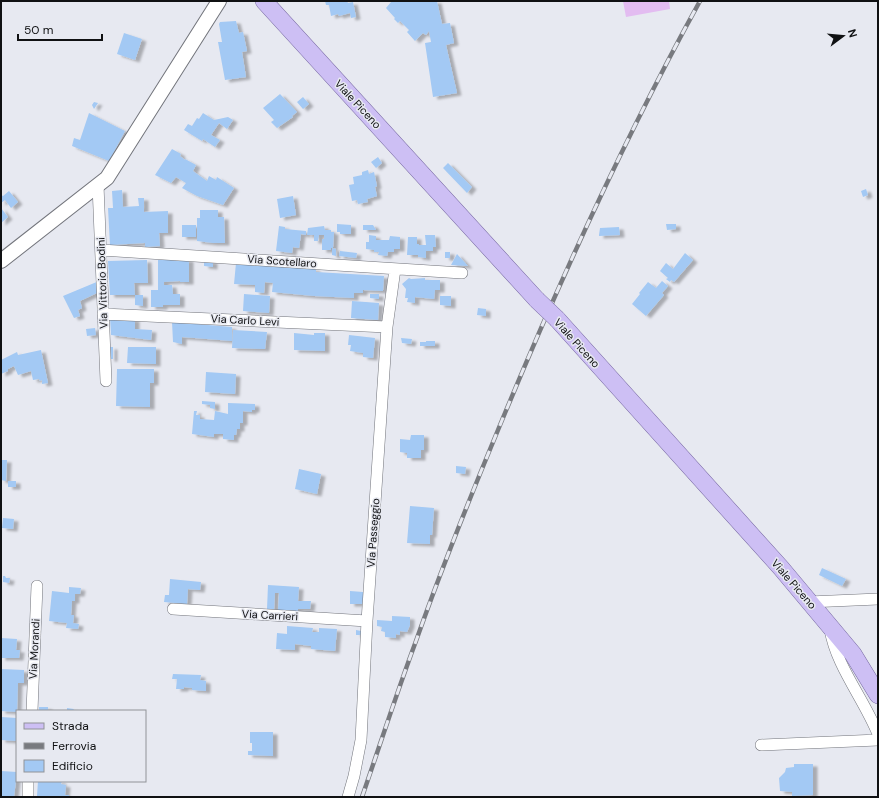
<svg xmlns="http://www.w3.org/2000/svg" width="879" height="798" viewBox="0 0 879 798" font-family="'DM Sans',sans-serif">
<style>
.green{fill:#e3bcf1}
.building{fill:#a3c9f4;filter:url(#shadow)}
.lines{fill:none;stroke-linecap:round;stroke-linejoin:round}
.minor-casing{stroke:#72747b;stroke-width:12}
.tertiary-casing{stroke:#72747b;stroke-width:16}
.primary-casing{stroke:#7567a0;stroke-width:18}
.minor{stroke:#fff;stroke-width:11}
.tertiary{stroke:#fff;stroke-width:14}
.primary{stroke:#cdbff4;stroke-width:17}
.rail-casing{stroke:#787a7f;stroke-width:4.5}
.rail{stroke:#e7e9f1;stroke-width:3;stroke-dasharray:9;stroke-linecap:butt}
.primary-bridge-casing{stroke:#7567a0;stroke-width:18;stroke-linecap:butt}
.primary-bridge{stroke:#cdbff4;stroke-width:17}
.labels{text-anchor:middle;stroke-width:3;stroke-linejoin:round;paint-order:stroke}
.street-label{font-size:11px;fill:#101113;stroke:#e7e9f1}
</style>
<defs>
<filter id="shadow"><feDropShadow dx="4.5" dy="2.5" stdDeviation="1" flood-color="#0004"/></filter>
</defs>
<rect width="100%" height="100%" fill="#e7e9f1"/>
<path class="green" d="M623,1H669L670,9L626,17Z"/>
<path class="building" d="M325,1H347L348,3L353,2L356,17L351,18L350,13L339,16L338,14L331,16L329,5H326Z
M390,1H437L442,24L450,23L454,43L446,45L457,93L433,97L425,43L431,42L429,31L426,35L423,33L415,41L407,32L409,30L400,21L398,23L394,19L395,18L386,8L391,2Z
M236,21L239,33L243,32L247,51L242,52L246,77L225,80L218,42H222L219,24L220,22Z
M124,33L142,39L135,60L117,54Z
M280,94L297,112L292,116L293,117L277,128L271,122L274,120L263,108Z
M303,97L309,104L303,109L297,102Z
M94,102L98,103L94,109L92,105Z
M89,113L125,131L109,161L72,146L74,138L80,140Z
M203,113L214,120L228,117L233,120L227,129L219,123L211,135L220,140L215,147L203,139L202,141L184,130L188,124L192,126L197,118L199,119Z
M172,149L181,154L180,156L185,160V159L196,165L193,171L207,181L209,176L216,180L217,177L234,188L223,205L197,196L182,188L186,183L176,177L171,183L155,175Z
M378,157L382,163L376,168L371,162Z
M448,163L472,187L467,193L443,168Z
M368,170L369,174L374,172L377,186L375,187L377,196L367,199L368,202L358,204L357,200L352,201L349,185L354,184L353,177L362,175V172Z
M866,189L868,195L863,197L861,191Z
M122,190L123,207L139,206L138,198H144V212L168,211V233H159L160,246L145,247V243L110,245L108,208H113L112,191Z
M9,191L18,202L11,208L5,200L1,203V195L3,196Z
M293,196L296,215L280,218L277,199Z
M1,208L8,217L1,223Z
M200,210H218V217H224L225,243H213L197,241V218H200Z
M337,224L351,225V234H340V232H337Z
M666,224H676V229L667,230Z
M182,225H196V237H182Z
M363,225H373L376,230H363Z
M279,226L285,227V229L306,231V235L301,234L299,248L293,247L292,253L276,251Z
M324,226L325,230H331V232H334L333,248H331V250H322V239H324V235H319L318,241H314V235H307L308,228Z
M619,227L620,235L599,236V235L600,228Z
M369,235L376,236V240H389L390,236L400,237V249H394V252H388L387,256L378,255L379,252H374V250L366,249V242H369Z
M425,235H435L436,247H433V251H426V258L418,257V255H407L408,237H417V244H419V245H426Z
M332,248L336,249V256L332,255Z
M340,251L357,253L356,258L339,256Z
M445,252H450V258H445Z
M685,253L693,260L674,282L671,280L670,282L666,279L668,278L660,271L666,263L673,269Z
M457,254L468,266L451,265Z
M189,259V282H180V281L164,282V285H172L173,294H180V305H163V307H151V290H158V260Z
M147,260L148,283H134L135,295H143V306L135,305V295H110L108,261Z
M204,260L213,261V267L204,266Z
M236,263L316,269V272L384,276L383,291L363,290V293H354V298L314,296L272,292L273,283L265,282L264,293L255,292V285L234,284Z
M409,278L411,279L425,278V280H440V290H435L434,299L415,297V303L407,302L408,298H405L406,289L402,284Z
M99,281V292L80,301L82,308L78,310L80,316L74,318L63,296Z
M662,281L668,286L662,293L664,295L646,316L632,304L640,294L639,293L648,282L656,288Z
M244,294L270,296L269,313L243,311Z
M370,294H379V299L370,298Z
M440,296H451V306L440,305Z
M352,301L379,303L378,320L351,318Z
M478,308L486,309V316L477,315Z
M110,317L135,319V329L152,330L151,340L111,335Z
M172,322L232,327V341L182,337V344L173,342Z
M95,328L96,335L87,336L86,329Z
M233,330L267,332L265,349L232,348Z
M294,333L314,335V333H325V351L294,350Z
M349,335L375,338L373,358L363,357V353L350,351L351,345H348Z
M401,338L412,339L411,344L402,343Z
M426,341H435V346H420V342H426Z
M110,347H113V359H110Z
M128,347H156V364L127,363Z
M41,350L48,383L42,384V380L40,381L39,379L33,380L31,371L18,375L14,366L8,369V371L1,374V360L17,352L18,355Z
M117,369H154V383H150V407L116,406Z
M206,372L236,374L235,394L205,392Z
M202,401L215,402V409L210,408V405L202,404Z
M228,403L255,404V410H252V412L243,411V423H240V429H237L236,435H234V440L223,439V434H214V437L192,434L194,411H197L196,415H200V419L214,420L215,411L228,414Z
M411,435H424V450H421V458H407V453L400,452V439L410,440Z
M1,460H7L6,481L1,480Z
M456,466L466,467L465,474L456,473Z
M299,469L321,474L317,494L295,489Z
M8,481H16V487H8Z
M410,506L434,508L432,535H430V544L407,543Z
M3,518L14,519L13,529L2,528Z
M822,568L846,579L842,586L819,575Z
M3,576H5L6,578H10L9,583L3,582Z
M170,579L201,582L200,590L188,589L187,604L164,602L165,595H169Z
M268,585L299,587L298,601H311L310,609H298V611L278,610L279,593H275L274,610L267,609Z
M69,587L81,588L80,594H75V601H72L71,615H74L73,623L79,624L78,629L66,628L67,623L49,621L52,591L69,593Z
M350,591L363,592V604H350Z
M392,616L410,617V625L407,632L400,631V635L396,634V638L385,637V632L381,631L382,627L377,626V620L392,621Z
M287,626L313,628L312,632H319V628L337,629L335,651L311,649V646L295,644V650L276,649L277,633L287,634Z
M356,630L361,631V635H356Z
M1,638L17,639L16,650H20L19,658H1Z
M1,669L24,670V683H18L17,712L1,711Z
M173,674L201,675L200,680L206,681V691L192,690V688L184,687V689H176L177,679H172Z
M39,707H48V711H39Z
M67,708L74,709L73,711H67Z
M1,717L17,718L16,741L1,740Z
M250,732H273V756L248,755V751H252V743H250Z
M794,764H813V795L792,796V792L780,791L779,778L785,772L786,768L794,767Z
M1,771L17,772L14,797H1Z
M38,781H62L61,784L66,785L65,795H69V797L37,796Z"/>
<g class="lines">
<defs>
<path id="minor" d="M98,185L106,381
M101,250L462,273
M103,314L387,327
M809,602L878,599
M173,609L367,621
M830,629C836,666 864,699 878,734
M32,711L37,586
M761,745L878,740
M28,797V781
M348,797L354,776L361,740L367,621L387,327L395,269"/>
<path id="tertiary" d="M1,261L107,178L219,1"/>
<path id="primary" d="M264,1L537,300
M557,319L781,568L853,654L878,695"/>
</defs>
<use href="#minor" class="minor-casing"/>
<use href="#tertiary" class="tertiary-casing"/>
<use href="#primary" class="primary-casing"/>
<use href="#minor" class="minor"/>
<use href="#tertiary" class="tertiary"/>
<use href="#primary" class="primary"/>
<defs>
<path id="rail" d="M362,797C380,745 397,692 416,641C441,570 469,500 498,430C558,284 624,139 700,1"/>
</defs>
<use href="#rail" class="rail-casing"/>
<use href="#rail" class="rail"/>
<defs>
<path id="primary-bridge" d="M537,300L557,319"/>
</defs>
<use href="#primary-bridge" class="primary-bridge-casing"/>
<use href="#primary-bridge" class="primary-bridge"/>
</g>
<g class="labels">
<g class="street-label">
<text transform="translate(358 104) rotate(47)" y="4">Viale Piceno</text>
<text transform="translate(282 261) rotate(4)" y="4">Via Scotellaro</text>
<text transform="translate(102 283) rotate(-92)" y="4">Via Vittorio Bodini</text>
<text transform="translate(245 320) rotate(3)" y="4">Via Carlo Levi</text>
<text transform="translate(577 343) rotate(48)" y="4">Viale Piceno</text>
<text transform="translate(373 533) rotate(-86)" y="4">Via Passeggio</text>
<text transform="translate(794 584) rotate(49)" y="4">Viale Piceno</text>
<text transform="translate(270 615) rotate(3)" y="4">Via Carrieri</text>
<text transform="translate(34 649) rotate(-87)" y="4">Via Morandi</text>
</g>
</g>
<rect width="879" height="798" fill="none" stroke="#101113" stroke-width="4"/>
<rect x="16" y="710" width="130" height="72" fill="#e7e9f1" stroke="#919398"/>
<rect x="24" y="723" width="20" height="6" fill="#cdbff4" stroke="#919398"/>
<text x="52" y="730" font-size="12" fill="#101113">Strada</text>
<rect x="24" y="743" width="20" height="6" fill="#787a7f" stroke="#919398"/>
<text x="52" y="750" font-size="12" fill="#101113">Ferrovia</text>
<rect x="24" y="760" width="20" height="12" fill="#a3c9f4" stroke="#919398"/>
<text x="52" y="770" font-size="12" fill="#101113">Edificio</text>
<g transform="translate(843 36) rotate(74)" stroke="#e7e9f1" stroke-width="3" paint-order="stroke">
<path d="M0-3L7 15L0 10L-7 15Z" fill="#101113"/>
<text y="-6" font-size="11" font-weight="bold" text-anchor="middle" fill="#101113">N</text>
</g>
<path d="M18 34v6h84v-6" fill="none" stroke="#101113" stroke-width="2"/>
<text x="24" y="34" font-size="12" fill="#101113" stroke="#e7e9f1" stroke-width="3" paint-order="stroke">50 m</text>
</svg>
